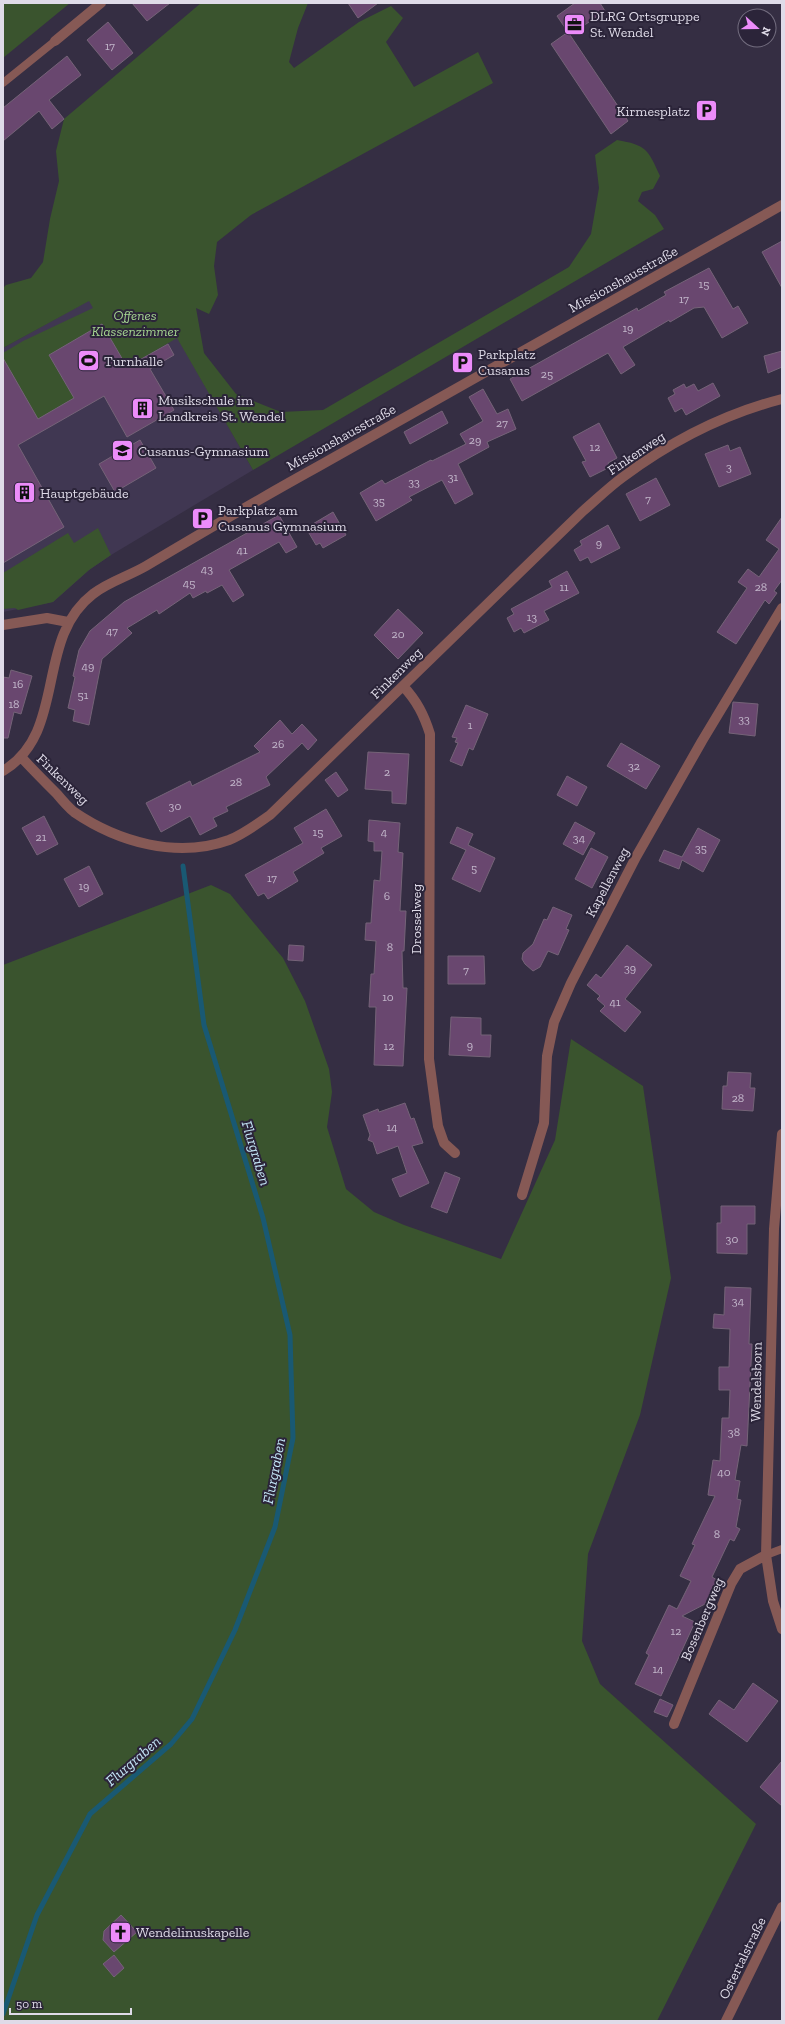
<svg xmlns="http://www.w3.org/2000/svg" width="785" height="2024" viewBox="0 0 785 2024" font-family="'Zilla Slab',serif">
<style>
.built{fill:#403752}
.green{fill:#3a542e}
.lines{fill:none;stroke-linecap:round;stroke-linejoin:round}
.stream{stroke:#195973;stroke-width:5}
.building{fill:#69476f;stroke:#756378}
.service{stroke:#865955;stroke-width:8}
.minor{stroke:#865955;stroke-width:10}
.tertiary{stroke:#865955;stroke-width:10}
.labels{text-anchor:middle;stroke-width:4;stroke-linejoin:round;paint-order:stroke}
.number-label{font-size:12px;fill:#c2b6ca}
.poi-label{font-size:14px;fill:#dfdbe8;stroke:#2b2439;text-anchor:start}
.street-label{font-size:14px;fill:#dfdbe8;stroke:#2b2439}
.park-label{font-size:14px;font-style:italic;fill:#a5d590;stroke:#2b2439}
.water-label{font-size:15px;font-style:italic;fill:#c3e5f6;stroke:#2b2439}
</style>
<rect width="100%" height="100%" fill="#352e43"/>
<path class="built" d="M140,272L253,470L111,555L89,570L53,602L3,612V348Z"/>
<path class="green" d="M3,3H70L3,58Z
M201,3H308L298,28L289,62L294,68L359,22L391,6L403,18L386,42L414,87L478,52L493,83L251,215L217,242L214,266L218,295L209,314L196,308L204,353L236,394L281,412L323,410L569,267L591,234L599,188L595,155L617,140C646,145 648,149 660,176L653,189L642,192L638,201L655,215L664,229L253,470L177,338L127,367L102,324L49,355L74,398L38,419L3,366V353L23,341L93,308L89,301L3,348V288L6,285L31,278L43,262L50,219L59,181L56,151L64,119Z
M98,528L111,555L89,570L53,602L18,610L15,608L3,609V573L68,533L74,543Z
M211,885L230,894L283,958L305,1001L329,1069L332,1092L327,1127L346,1189L374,1212L404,1225L501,1259L555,1140L571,1039L643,1086L671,1278L640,1415L588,1554L582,1641L600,1684L756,1824L657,2021H3V965Z"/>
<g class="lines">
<path class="stream" d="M3,2014L37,1915L90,1814L171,1744L192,1719L235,1630L275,1527L293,1438L290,1335L263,1218L204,1025L183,866"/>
</g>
<path class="building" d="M132,3H170L147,21Z
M348,3H378L358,18Z
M575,3H600L605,11L570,35L557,16Z
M108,22L133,53L112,70L87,40Z
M568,32L628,121L611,134L551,44Z
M67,56L81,75L49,100L64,119L52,129L39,111L3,141V108Z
M782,241V288L762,252Z
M709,268L733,309L738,306L748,323L722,338L704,307L694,308L670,322L669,320L623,347L635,365L621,374L608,353L522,401L510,379L637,308L638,311L666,295L664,292Z
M102,324L127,367L168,344L174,355L150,369L174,410L127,437L104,396L18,445L64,527L3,563V358L38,419L74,398L49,355Z
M782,351V367L768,373L764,356Z
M713,383L720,396L686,415L682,408L675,412L668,398L675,394L673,390L684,384L686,388L694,384L698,391Z
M483,389L497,414L508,409L516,429L487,442L489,447L458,464L473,494L455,504L442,480L409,497L412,500L376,521L360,493L382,480L385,484L431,460L432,461L466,444L460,434L483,421L469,397Z
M442,411L448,423L410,444L404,432Z
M599,423L617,458L608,463L610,467L590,477L582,462L586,461L573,437Z
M140,440L156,468L115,492L99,464Z
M728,445L730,451L740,447L751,474L719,487L705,454Z
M656,478L670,505L640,521L626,494Z
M333,512L346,535L323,548L320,543L316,545L306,528Z
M279,515L297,547L286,553L279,542L229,570L244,595L233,602L222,585L207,593L206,591L193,598L190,593L159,614L157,610L127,628L132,633L102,659L89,725L73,721L75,710L68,708L75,677L73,676L79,650L90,631L124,602Z
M782,517V580L774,591L777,593L769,604L765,600L736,644L717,632L747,588L738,582L748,569L759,577L779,549L766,540Z
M608,525L620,548L591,563L588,557L580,561L574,550L582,545L580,541Z
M567,571L579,593L544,611L549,620L524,633L521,628L514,632L507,618L514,614L511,609L552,587L549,581Z
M398,609L423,633L398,659L374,635Z
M11,670L32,676L21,714L14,712L8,738H3V677L9,678Z
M733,702L758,704L755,736L729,733Z
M466,705L488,714L473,750L469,748L462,766L450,761L458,743L455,742L457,738L452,737Z
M280,720L292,734L302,724L317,740L308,750L302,743L266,777L270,785L226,807L228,811L213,818L217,826L200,835L190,816L161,832L146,803L190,781L192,786L260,752L254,746Z
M621,743L660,766L646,789L607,766Z
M368,752L409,754L406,804L392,803V791L365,789Z
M336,772L348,790L338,797L325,780Z
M567,776L587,787L577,806L557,795Z
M326,809L342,836L321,848L324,853L293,872L298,881L268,899L264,893L258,896L245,875L303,843L294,828Z
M44,816L58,844L37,855L22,828Z
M369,820L400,823L398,852L403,853L400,911H406L404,951H402L403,988H407L403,1066L374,1065L376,1007H369L371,974H374L376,941L365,940L366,923H371L374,880L380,881L382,851H374V842L368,841Z
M575,822L595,833L583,855L563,844Z
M457,827L473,834L468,845L495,858L480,892L452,879L466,850L450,843Z
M698,828L720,840L703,872L682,860L679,869L659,861L664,850L682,857Z
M591,848L608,857L592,888L575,879Z
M89,866L103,894L79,907L64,879Z
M553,907L572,915L566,929L569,930L558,955L548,951L540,967L533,971L525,964L522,959L523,953L533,944L544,919L547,920Z
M289,945L304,946L303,961L288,960Z
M627,945L652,965L625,999L641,1012L625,1032L600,1011L605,1006L597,999L600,996L587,985L596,974L601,978Z
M448,956H484L485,984H448Z
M451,1017L481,1018V1035H491L490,1057L449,1055Z
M728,1072L751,1073L750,1088H755L753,1111L722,1109L723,1086H727Z
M405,1103L411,1119L414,1118L423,1143L412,1146L429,1183L400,1197L392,1179L407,1173L398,1146L377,1154L373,1142L368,1140L370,1135L363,1115L378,1109L379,1112Z
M445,1172L460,1178L447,1213L431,1207Z
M721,1206H755V1224H747V1254L717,1253V1223H721Z
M725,1287L751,1288L749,1344H752L747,1446L741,1445L735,1480L740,1481L737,1499L741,1500L736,1527L740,1529L734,1541L730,1539L712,1577L717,1580L705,1604L682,1616L695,1622L661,1696L635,1684L649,1655L646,1653L669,1605L677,1609L691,1581L680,1576L695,1545L692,1544L715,1496L708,1495L713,1460L720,1461L722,1418H729L730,1390H719V1367H729L730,1329L713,1328L714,1314L724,1315Z
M753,1683L778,1701L747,1742L709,1714L719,1700L734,1710Z
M660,1699L673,1705L667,1717L654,1712Z
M782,1761V1806L760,1787Z
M121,1915L137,1932L114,1952L103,1940L104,1931Z
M114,1955L124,1968L114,1977L103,1964Z"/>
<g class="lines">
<path class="service" d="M3,83L55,41
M766,1555L782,1549"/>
<path class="minor" d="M55,41L101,3
M3,625L47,618L68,622
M403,686C417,701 424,715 430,734L429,1059L438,1126L444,1143L455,1153
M21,757C33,770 45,782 57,794C62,800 68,807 74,812C118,842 177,859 229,840C244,834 257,824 270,815L583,511C596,500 609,487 623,477C670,442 724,414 782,399
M3,771C68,732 34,639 93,594C108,582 129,576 146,566C203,532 261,498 319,466C474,379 628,292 782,205
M782,1134L774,1229L766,1555L773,1601L782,1629
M522,1195L544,1123L547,1056L554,1022L571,983L636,857L702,741L782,608
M674,1724L731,1584L740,1569L766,1555"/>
<path class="tertiary" d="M726,2021L782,1907"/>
</g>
<defs>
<symbol id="office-square" viewBox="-11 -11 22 22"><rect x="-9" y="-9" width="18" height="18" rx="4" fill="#ec8cfa" stroke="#2b2439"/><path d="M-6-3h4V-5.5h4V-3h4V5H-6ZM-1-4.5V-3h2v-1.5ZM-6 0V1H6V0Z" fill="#111"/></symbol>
<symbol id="parking-square" viewBox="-11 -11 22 22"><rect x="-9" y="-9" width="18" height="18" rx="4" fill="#ec8cfa" stroke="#2b2439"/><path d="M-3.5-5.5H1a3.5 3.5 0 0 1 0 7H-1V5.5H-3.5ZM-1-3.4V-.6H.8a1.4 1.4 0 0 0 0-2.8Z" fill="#111"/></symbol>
<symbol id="stadium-square" viewBox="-11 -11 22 22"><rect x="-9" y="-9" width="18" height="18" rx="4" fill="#ec8cfa" stroke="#2b2439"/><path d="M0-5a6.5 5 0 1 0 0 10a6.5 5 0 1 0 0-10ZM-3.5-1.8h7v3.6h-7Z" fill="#111"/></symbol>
<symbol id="building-square" viewBox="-11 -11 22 22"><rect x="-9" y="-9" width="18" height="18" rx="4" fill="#ec8cfa" stroke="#2b2439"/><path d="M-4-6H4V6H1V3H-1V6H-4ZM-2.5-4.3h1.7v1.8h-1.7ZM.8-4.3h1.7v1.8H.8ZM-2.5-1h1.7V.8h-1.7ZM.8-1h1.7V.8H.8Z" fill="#111"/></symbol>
<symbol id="school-square" viewBox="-11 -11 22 22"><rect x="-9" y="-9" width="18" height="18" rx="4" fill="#ec8cfa" stroke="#2b2439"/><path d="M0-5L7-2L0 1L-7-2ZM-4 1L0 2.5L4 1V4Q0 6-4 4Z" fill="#111"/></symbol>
<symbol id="church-square" viewBox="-11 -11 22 22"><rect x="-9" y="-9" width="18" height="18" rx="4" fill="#ec8cfa" stroke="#2b2439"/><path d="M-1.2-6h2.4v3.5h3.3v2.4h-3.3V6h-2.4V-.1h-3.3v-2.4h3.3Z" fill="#111"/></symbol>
</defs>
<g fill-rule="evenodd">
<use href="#office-square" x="562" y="12" width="25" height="25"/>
<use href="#parking-square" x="694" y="98" width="25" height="25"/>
<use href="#stadium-square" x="76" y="348" width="25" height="25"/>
<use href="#parking-square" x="450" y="350" width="25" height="25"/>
<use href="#building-square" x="130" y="396" width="25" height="25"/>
<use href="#school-square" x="110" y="438" width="25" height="25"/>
<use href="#building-square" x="12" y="480" width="25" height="25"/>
<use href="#parking-square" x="190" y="506" width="25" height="25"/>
<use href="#church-square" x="108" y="1920" width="25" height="25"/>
</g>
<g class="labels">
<g class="number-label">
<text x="110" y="50">17</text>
<text x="704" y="288">15</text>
<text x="684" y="303">17</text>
<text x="628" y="332">19</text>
<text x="547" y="378">25</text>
<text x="502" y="427">27</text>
<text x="475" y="444">29</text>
<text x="595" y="451">12</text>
<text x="729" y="471">3</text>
<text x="453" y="481">31</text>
<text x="414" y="486">33</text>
<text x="648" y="503">7</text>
<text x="379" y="505">35</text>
<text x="599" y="547">9</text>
<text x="242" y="554">41</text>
<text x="207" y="573">43</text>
<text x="189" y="587">45</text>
<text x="564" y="591">11</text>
<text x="761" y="591">28</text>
<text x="532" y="621">13</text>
<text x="112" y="635">47</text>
<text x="398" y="638">20</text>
<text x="88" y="670">49</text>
<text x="18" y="688">16</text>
<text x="83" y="699">51</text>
<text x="14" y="708">18</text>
<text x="744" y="723">33</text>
<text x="470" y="729">1</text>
<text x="278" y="748">26</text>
<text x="634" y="770">32</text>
<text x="387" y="776">2</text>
<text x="236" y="786">28</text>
<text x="175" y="810">30</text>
<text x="318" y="836">15</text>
<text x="384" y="836">4</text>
<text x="41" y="841">21</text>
<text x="579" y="842">34</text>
<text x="701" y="852">35</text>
<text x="474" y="872">5</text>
<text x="272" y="882">17</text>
<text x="84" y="890">19</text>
<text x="387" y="900">6</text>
<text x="390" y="951">8</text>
<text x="630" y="972">39</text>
<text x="466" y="974">7</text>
<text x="388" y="1001">10</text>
<text x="615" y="1006">41</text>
<text x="470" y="1049">9</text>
<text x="389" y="1050">12</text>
<text x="738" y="1102">28</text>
<text x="392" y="1131">14</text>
<text x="732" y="1243">30</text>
<text x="738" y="1305">34</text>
<text x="734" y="1436">38</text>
<text x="724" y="1476">40</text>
<text x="717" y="1538">8</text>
<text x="676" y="1635">12</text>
<text x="658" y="1673">14</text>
</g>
<g class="poi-label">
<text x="590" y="21">DLRG Ortsgruppe<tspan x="590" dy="16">St. Wendel</tspan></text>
<text x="690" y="116" text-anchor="end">Kirmesplatz</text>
<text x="478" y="359">Parkplatz<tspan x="478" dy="16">Cusanus</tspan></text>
<text x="104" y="366">Turnhalle</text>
<text x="158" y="405">Musikschule im<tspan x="158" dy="16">Landkreis St. Wendel</tspan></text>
<text x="138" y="456">Cusanus-Gymnasium</text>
<text x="40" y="498">Hauptgebäude</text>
<text x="218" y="515">Parkplatz am<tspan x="218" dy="16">Cusanus Gymnasium</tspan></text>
<text x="136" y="1937">Wendelinuskapelle</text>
</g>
<g class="street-label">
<text transform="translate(623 279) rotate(-29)" y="5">Missionshausstraße</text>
<text transform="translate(341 437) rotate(-29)" y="5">Missionshausstraße</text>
<text transform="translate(636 453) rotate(-34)" y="5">Finkenweg</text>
<text transform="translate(396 673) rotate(-45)" y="5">Finkenweg</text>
<text transform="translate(63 779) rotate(44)" y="5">Finkenweg</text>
<text transform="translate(607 882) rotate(-62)" y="5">Kapellenweg</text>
<text transform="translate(416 919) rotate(-90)" y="5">Drosselweg</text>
<text transform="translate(756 1382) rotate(-89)" y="5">Wendelsborn</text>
<text transform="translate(702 1619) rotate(-67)" y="5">Bosenbergweg</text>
<text transform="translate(742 1958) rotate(-64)" y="5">Ostertalstraße</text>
</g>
<g class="park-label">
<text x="135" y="320">Offenes<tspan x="135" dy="16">Klassenzimmer</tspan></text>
</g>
<g class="water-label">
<text transform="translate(256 1153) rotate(73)" y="5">Flurgraben</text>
<text transform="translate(274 1471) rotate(-79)" y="5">Flurgraben</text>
<text transform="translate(133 1761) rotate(-41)" y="5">Flurgraben</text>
</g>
</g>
<rect width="785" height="2024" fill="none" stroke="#dfdbe8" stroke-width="8"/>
<g transform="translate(757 28) rotate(111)"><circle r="19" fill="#2b2439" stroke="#736d7f"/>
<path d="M0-3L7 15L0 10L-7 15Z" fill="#ec8cfa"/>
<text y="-6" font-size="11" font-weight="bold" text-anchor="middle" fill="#dfdbe8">N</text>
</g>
<path d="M10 2008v6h121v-6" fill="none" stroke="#dfdbe8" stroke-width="2"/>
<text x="16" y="2008" font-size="12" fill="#dfdbe8" stroke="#2b2439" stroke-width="3" paint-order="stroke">50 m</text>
</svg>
